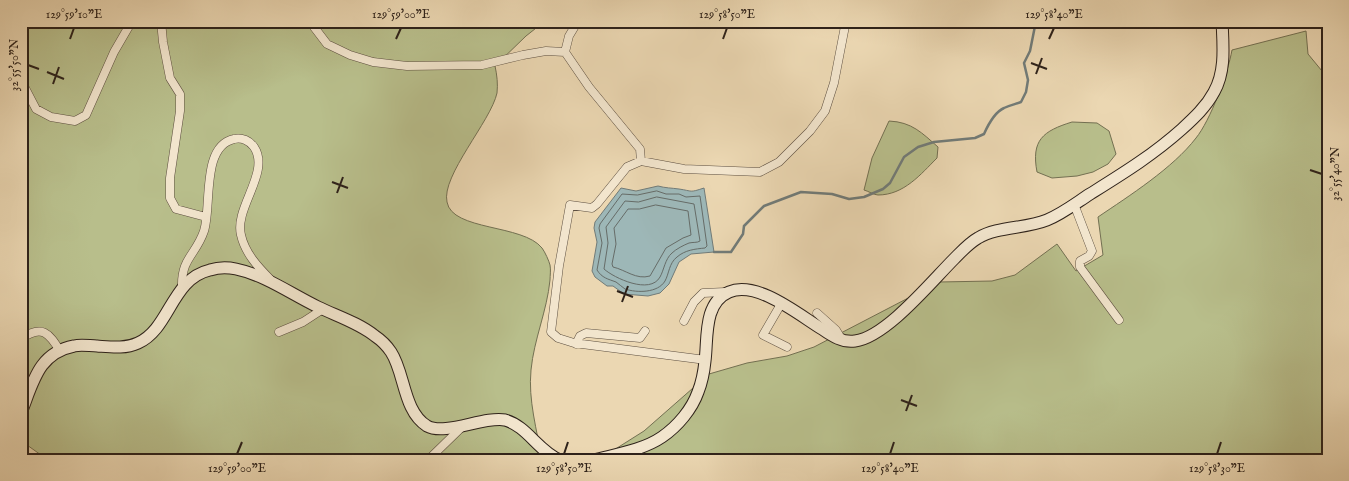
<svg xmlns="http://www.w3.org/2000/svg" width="1349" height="481" viewBox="0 0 1349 481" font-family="'IM FELL English',serif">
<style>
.green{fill:#b8be8b;stroke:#737052}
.water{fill:#9db7b7;stroke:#717b78}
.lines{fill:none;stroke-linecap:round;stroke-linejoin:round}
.shore{stroke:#666c68;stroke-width:1}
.stream{stroke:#717b78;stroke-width:2.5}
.street-casing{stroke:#5d4f40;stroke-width:9}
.secondary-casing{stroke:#2e221a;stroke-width:13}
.street{stroke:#f2e5cd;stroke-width:8}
.secondary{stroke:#f2e5cd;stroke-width:11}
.ticks{fill:none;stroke:#2e221a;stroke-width:2}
.neatline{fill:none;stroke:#2e221a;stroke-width:2}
.ticks-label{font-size:12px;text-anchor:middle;fill:#2e221a}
</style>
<rect width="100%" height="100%" fill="#ebd7b2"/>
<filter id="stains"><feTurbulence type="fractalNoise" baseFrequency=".004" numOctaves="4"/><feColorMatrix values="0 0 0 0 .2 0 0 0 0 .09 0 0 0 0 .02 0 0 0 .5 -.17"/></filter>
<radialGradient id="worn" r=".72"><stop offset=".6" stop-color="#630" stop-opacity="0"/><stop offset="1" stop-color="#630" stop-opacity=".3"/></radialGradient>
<path class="green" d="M21,21H545L526,36L495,66C497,75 498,84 497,93C491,121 441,176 447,202C452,231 523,224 542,248C545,252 549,261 550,265C551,270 550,276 550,280C547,311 534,339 531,370C528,400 537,430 542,460H48L27,445L21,429Z
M1306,31L1308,54L1322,71L1328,74V460H598L644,431L709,374L747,363L787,356L814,347L939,282L992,281L1015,275L1057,244L1076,271L1103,255L1098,217C1129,196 1173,168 1196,138C1210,121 1228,73 1232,50Z
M889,121C912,122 922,133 938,147L937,158C921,174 904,195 878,195C874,195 868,191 864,190L872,158Z
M1072,122L1097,123L1109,131L1116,154L1108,164L1093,172L1077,176L1052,178L1037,172C1031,140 1043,131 1072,122Z"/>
<path class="water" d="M658,186C665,188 672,188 679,189C693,191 689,193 704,188L714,252L691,254L679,262L669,284L660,293L648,296L624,294L613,286H607L595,277L592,271L597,242L594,228L595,222L621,188L636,191Z"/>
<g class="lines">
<path class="shore" d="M657,191L666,194H679L686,197L700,196L707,246L705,248C695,249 685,250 677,257C669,263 669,274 665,281C658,293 637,293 625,289C622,287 619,284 616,282C608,279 602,278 597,270L602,243L599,228L600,224L622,194L637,195Z
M657,197L694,204L700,241C697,243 693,242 689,243C684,245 676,249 672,253C665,259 664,270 660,277C650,295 614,278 604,269L608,243L606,227L625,201L638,202Z
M656,205L688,211L691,235L683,238L666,248L650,276C636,280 626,270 613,267L612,264L616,244L614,228L628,209H639Z"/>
<path class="stream" d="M714,252H731L743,234L744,226L764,206L801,192L832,194L849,199L864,197L883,189L890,183L904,157L918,147L934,142L975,138L984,134C988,125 995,112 1004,108C1010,105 1016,104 1021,102L1026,92L1028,80L1024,63L1030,51L1036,21"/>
<defs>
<path id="street" d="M161,21L163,42L170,78L180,94V111L170,178V198L176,209L206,217
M311,21L314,27L327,44L350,55L373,62L407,66L482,65L523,55L546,51L565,52
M578,21L569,36L565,52L589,87L640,149L641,161
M21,59L24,86L36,109L51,117L75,121L86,115L114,52L132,21
M1074,204L1092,251L1089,256L1080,261V267L1119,320
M182,287C181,258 196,255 204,231C212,206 201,146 234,139C242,137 250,141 254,147C271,172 234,208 241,235C245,253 258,267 270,279
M781,304L763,335L787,347
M817,313L836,330L842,340
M684,321L694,302L703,293L725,292
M279,332L303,322L323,309
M21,339C42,324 49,333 60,351
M576,344L580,336L586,333L640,338L645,331
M706,360L574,343L558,338L551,332L559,266L570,205L592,208L597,204L627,167L641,161L684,169L760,172L779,162L810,131L825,111L834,83L846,21
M428,460L463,426"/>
<path id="secondary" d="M21,413C33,383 38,353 74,346C81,344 90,346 97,346C111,347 125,349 138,343C170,329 171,279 210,270C219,267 227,267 236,269C265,275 291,294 318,307C337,316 359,323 375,336C381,340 387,346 391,352C405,373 403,411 427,426C445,436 484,416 505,420C527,426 539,452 560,460
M594,460C617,454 643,450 662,437C678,426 692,409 698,392C702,382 704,371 705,361C708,339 703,303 729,292C757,280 799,315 822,329C832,336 843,343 855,341C886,337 931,282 954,259C961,252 969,243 978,238C998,226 1025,229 1047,220C1062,214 1076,203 1090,194C1122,174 1153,155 1182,129C1194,118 1206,107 1214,92C1226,71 1223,45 1222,21"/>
</defs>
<use href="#street" class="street-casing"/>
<use href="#secondary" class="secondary-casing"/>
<use href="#street" class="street"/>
<use href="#secondary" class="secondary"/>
</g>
<path class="ticks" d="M70,39L74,28M396,39L401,28M723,39L727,28M1049,39L1054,28M1031,63L1047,69M28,65L39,69M47,72L64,79M1036,74L1042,58M53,84L59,67M1310,170L1322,174M332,182L348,188M337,193L343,177M617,291L633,297M622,302L628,286M901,400L917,406M906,411L912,395M237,454L242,442M564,454L568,442M890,454L894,442M1217,454L1221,442"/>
<rect width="1349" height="481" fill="none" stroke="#ebd7b2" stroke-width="55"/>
<rect x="28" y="28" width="1294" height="426" class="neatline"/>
<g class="ticks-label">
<text x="74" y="18">129°59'10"E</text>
<text x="401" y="18">129°59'00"E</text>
<text x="727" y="18">129°58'50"E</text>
<text x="1054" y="18">129°58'40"E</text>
<text transform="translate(14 65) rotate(-90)" y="4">32°55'50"N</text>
<text transform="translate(1335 174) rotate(-90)" y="4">32°55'40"N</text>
<text x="237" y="472">129°59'00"E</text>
<text x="564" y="472">129°58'50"E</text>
<text x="890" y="472">129°58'40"E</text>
<text x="1217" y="472">129°58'30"E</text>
</g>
<rect width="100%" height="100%" filter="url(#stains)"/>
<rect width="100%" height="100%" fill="url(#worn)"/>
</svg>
